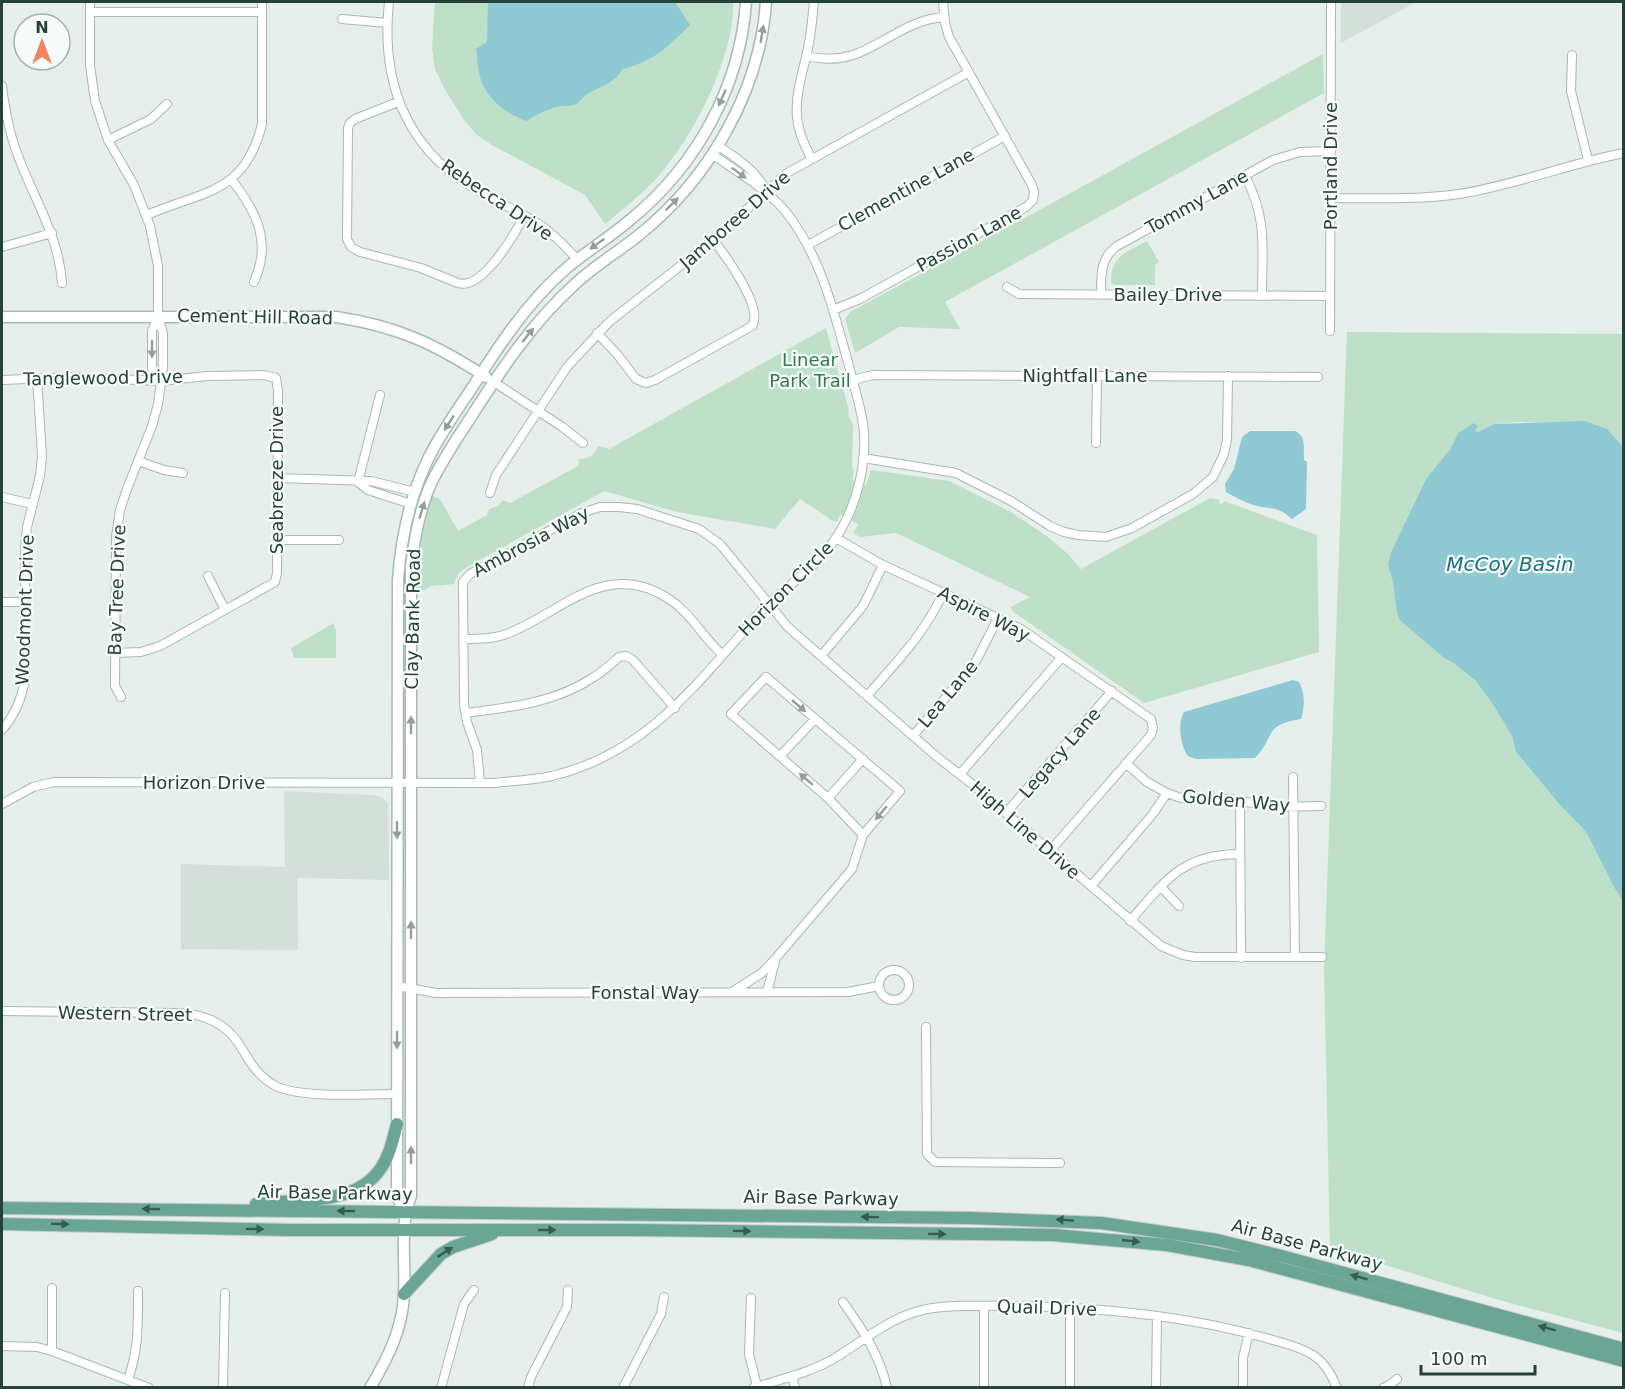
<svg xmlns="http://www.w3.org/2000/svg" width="1625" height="1389" viewBox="0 0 1625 1389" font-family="'DejaVu Sans',sans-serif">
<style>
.built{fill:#d4dfda}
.green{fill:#bfe0c8}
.water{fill:#8ec9d4}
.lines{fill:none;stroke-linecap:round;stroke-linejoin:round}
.street-casing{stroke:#a8b8b2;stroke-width:10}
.secondary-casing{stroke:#a4bbb3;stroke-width:13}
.primary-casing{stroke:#c2cac8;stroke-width:14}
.street{stroke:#fff;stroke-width:8}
.secondary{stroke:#fff;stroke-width:10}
.primary{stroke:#6aa596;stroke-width:12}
.oneway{fill:#92a09c}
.oneway2{fill:#365b51}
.labels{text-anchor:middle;stroke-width:4.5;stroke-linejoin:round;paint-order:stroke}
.street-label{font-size:18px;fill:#24423a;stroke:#f7fbf9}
.park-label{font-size:18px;fill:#2d7a4b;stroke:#f7fbf9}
.water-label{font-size:20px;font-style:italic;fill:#1c6f80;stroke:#f7fbf9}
</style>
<rect width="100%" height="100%" fill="#e6efeb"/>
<path class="built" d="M1341,2H1416L1341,43Z
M284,791L373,795L382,797L388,803L389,880L297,878L298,950L181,949V864L285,867Z"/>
<path class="green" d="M435,2H733C735,57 692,141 654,181C639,196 622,210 605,224L585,195L492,145L477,135L464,120L444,88L435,69L432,49Z
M1323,54L1324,93L945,302L960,329L899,327L855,353L845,319L850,312L1056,201Z
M1147,241L1159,262L1155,265V285H1114L1111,282C1111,255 1127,252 1147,241Z
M826,328L848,407L849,417L853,424L852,467L854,472L852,480L866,485L871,470L949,481L1011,512L1048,537L1068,554L1081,569L1210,498L1220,500L1219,503L1222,504L1224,501L1317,535L1319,652L1144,703L1012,611L1011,607L1030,597L896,533L860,537L853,533L858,524L840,515L837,522L833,521L800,499L775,529L677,512L604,491L467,567L458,574L454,584L432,586L425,590H417C417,557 421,527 432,496L440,499L458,531L487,515L489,509L498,506L503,500L510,503L578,466L579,459C589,459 595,455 598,446L609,449Z
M1347,332L1623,334V447L1595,424L1520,422L1494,424L1478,432L1458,433L1451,448L1426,479L1391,552L1388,565L1393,583L1397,613L1444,658L1455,664L1476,680L1492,703L1512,736L1516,752L1560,805L1586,832L1615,889L1623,901V1333L1499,1300L1330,1248L1324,968Z
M334,623V629H336V658H294L291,648Z"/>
<path class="water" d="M488,2H675L690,25C666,48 656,60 623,69C614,83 602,86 589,93C583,96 580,103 574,105C568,107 561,105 555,107C545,111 536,114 527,121C504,113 484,97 479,73C477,65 478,57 476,49L487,42Z
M1585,421L1607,429L1623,447V901L1615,889L1586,832L1560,805L1516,752L1512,736L1492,703L1476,681L1455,664L1444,658L1400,620L1397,613L1393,583L1388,565L1391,552L1426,479L1451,448L1458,433L1474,423L1478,426L1475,431L1478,432L1494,424Z
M1250,431H1295C1307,437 1303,448 1304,460L1307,462L1306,509L1292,519C1280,509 1277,509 1262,507C1250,505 1236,498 1226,492L1225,484L1234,469L1242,437Z
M1293,680L1299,682C1305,693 1305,707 1301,719C1263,725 1276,736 1255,758L1197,759C1192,758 1187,757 1185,751C1180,741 1178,721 1184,712Z"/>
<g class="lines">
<defs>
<path id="street" d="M90,2V65L95,101L108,140L134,185L150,226L158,266V316L163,333V368L158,404L152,426L127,489L120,510L116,537L115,686L121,697
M389,2C381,78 403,145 472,187C496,202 525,213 547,230C558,239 568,249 577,259
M90,12H262
M342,19L387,23
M1572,55L1571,91L1588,160
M806,56C868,71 888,22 944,17
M2,86C5,111 10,137 20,161C36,202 59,238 62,283
M398,102L355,119L350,123L348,128L347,239L351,247L360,252L421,268L458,283C482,291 515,234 524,216
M108,140L151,119L167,104
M717,145C736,158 755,169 766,190
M812,159C789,120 796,98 806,57C811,39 812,20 814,2
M1245,176C1268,219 1262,249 1262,296
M231,179C257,212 272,242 254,282
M1331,198C1373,198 1417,200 1459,194C1515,185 1568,164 1624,153
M147,215C203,191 245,194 262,124V2
M808,245L1005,136
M2,247L52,233
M1007,287L1019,294L1330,296
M1101,295C1101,276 1100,258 1117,246L1273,160L1300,152L1331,151
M833,310L860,299L1026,207L1033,200L1034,192L1032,185L949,37L945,23L943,2
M158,316L152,331V368L160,381
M1330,331L1331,2
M597,333L617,354L636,379L646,383L655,380L752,326C764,308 726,256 713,240
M2,380L73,377L160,381L207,376L264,375L276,378L278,391L277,573L275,582L160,646L141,652L114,653
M853,380L873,375L1318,377
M494,382L561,426L583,443
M1096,443L1097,376
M863,458L956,473L1011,501L1050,526L1064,532L1078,535L1106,537L1132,528L1193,494L1213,477L1224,454L1227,440L1228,376
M138,461L164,470L183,473
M277,478L371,481L415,492
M358,482L380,395
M358,482L368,490L411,504
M490,493L496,475L567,367L609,322L713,240L787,173L969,72
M2,497L32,504
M836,538L883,565L1021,629L1151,719L1153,728L1151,735L1050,851
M277,540H339
M208,576L225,610
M2,602H25
M464,639C478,639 495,639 509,633C563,611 607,558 669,599C691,613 703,638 723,655
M821,656L863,606L883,565
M867,696C896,662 924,635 943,593
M466,713C511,707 555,703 594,677C604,671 611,664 619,657L626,656L633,660L675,708
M2,730C15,715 21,700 25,680V549L27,527L40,476L42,456L37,378
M913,736L975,663L998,618
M780,756L815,719
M1126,763L1147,782L1167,793L1181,798L1230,799L1275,807L1321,806
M960,774L1062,657
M1293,777L1295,957
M480,783L477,750L467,722L464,704L463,582L470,574L582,513L600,507H619L637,509L699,529L720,544L787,626L798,636L936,756L972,784L1161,946L1183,955L1195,957H1322
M828,798L863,759
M1240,800L1241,958
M2,804L33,787L54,782L494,783C513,781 533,780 552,776C639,755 687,696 743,632C751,623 758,613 767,605C795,580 824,561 842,528C858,499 866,464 864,432C862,409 854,387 849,366C834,312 821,256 786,212C766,188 737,172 712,154
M1006,813L1112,691
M1091,886L1152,815L1167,793
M1161,887L1179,906
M1130,921C1165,881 1182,854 1240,854
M776,958L852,869L863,835L900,791L766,677L731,714L828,798L863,835
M879 985a15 15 0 1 1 30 0a15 15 0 1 1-30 0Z
M397,986L436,993L848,992L879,986
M732,992L762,973L776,958L767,992
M2,1011L176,1013C201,1013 225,1022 239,1044C249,1060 256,1075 274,1085C299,1099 367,1094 397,1094
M926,1027L927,1154L935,1162L1060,1163
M751,1298L749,1354L757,1386
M843,1302C862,1329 880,1355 887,1388
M2,1346L37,1347L52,1351L149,1388
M52,1351V1288
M792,1376L795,1388
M128,1380C139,1347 138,1325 138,1291
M223,1388L225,1293
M441,1388L464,1304L474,1290
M528,1388L531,1377L567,1307L568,1290
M623,1388L661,1314L664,1297
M753,1388C781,1379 810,1373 835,1358C865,1340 891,1316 927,1309C955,1304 985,1306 1013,1306C1098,1307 1184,1315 1266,1338C1282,1343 1299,1346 1313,1355C1325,1363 1332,1375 1337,1388
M984,1388V1306
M1070,1388V1308
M1156,1388L1157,1316
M1243,1388V1358L1249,1333
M1383,1388L1388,1386L1397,1379"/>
<path id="secondary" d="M2,317H336C397,326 435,344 486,377
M405,1212L397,1197L398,580C401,537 410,496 429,457C441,433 457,410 472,388C498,347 525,306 561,273C583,253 608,239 630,220C696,166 740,88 746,2
M370,1388C388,1358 403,1328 404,1293C406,1261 399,1226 411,1196V567C414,540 419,513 429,488C440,463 456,440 471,417C501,370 532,323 574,285C594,266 618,252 639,235C709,179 760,91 766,2"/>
<path id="primary" d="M256,1204C298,1198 355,1207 381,1168C390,1155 393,1139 397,1124
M2,1208L969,1218L1101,1223L1217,1240L1285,1257L1624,1349
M2,1224L290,1230H635L1053,1235L1167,1245L1249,1260L1624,1361
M404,1294L441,1254L453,1247L492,1234"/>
</defs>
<use href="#street" class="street-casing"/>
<use href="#secondary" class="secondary-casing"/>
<use href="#primary" class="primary-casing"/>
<use href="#street" class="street"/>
<use href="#secondary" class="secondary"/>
<use href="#primary" class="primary"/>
</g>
<defs><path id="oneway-solid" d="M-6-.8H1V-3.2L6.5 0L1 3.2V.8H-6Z" transform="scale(1.5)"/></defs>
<g class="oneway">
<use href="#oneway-solid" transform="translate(762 34) rotate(-81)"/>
<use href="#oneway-solid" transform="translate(722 98) rotate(114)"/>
<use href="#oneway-solid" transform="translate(739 173) rotate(36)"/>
<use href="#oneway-solid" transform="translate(672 204) rotate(-45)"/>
<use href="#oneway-solid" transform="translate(597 244) rotate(144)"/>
<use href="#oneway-solid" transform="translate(528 335) rotate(-51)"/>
<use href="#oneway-solid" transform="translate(152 349) rotate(90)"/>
<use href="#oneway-solid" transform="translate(449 423) rotate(123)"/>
<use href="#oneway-solid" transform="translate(422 510) rotate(-73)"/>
<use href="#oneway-solid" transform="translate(799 706) rotate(40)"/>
<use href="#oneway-solid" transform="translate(411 725) rotate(-90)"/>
<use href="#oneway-solid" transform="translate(806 779) rotate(-139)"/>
<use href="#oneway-solid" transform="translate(881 813) rotate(130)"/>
<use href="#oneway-solid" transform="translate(397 830) rotate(90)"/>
<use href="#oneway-solid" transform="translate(411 930) rotate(-89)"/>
<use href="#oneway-solid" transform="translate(397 1040) rotate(90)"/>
<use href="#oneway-solid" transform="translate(411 1155) rotate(-90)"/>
</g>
<g class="oneway2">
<use href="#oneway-solid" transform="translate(151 1209) rotate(-179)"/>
<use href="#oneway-solid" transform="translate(346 1211) rotate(-179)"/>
<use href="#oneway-solid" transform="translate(870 1217) rotate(-179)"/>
<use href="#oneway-solid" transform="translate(1065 1220) rotate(-176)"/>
<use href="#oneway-solid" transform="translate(60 1224) rotate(1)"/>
<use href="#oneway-solid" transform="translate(255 1229) rotate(1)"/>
<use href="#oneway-solid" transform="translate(547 1230)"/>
<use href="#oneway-solid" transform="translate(742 1231) rotate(1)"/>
<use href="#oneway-solid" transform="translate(937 1234) rotate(1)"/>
<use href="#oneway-solid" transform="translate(1131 1241) rotate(6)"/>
<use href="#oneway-solid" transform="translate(445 1252) rotate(-33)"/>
<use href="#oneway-solid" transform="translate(1359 1277) rotate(-165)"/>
<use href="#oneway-solid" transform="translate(1547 1328) rotate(-165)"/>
</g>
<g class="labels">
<g class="street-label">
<text transform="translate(1331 166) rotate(-90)" y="6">Portland Drive</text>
<text transform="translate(906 190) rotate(-29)" y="6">Clementine Lane</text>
<text transform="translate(497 200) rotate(34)" y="6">Rebecca Drive</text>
<text transform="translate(1197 202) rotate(-29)" y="6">Tommy Lane</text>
<text transform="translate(735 220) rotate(-41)" y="6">Jamboree Drive</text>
<text transform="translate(969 239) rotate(-29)" y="6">Passion Lane</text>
<text x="1168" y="301">Bailey Drive</text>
<text transform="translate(255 317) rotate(1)" y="6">Cement Hill Road</text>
<text x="1085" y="382">Nightfall Lane</text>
<text transform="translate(103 378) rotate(-1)" y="6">Tanglewood Drive</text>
<text transform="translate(277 480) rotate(-90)" y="6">Seabreeze Drive</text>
<text transform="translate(531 542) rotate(-28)" y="6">Ambrosia Way</text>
<text transform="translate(786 589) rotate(-45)" y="6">Horizon Circle</text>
<text transform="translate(117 590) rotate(-88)" y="6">Bay Tree Drive</text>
<text transform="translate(25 610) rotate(-88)" y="6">Woodmont Drive</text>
<text transform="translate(984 614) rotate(27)" y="6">Aspire Way</text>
<text transform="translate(413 619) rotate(-89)" y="6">Clay Bank Road</text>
<text transform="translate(948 694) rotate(-50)" y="6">Lea Lane</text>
<text transform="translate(1060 753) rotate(-49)" y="6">Legacy Lane</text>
<text x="204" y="789">Horizon Drive</text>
<text transform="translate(1236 801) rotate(5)" y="6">Golden Way</text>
<text transform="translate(1025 830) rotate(41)" y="6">High Line Drive</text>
<text x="645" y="999">Fonstal Way</text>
<text transform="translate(125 1014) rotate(1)" y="6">Western Street</text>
<text transform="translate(335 1193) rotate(1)" y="6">Air Base Parkway</text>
<text transform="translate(821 1198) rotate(1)" y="6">Air Base Parkway</text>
<text transform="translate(1307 1245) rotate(15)" y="6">Air Base Parkway</text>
<text transform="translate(1047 1308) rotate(2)" y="6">Quail Drive</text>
</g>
<g class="park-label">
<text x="810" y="366">Linear<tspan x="810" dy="21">Park Trail</tspan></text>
</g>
<g class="water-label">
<text x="1510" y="571">McCoy Basin</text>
</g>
</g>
<rect width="1625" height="1389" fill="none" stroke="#24423a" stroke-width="6"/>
<g transform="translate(42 42)"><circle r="28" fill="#f7fbf9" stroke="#a3b1ad" stroke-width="1.5"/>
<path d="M0-4.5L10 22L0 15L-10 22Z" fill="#f4845f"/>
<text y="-9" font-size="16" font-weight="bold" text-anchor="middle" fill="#24423a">N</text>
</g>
<path d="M1421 1365v9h114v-9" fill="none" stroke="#24423a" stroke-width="3"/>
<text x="1430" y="1365" font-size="18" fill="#24423a" stroke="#f7fbf9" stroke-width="4.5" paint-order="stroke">100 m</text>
</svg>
